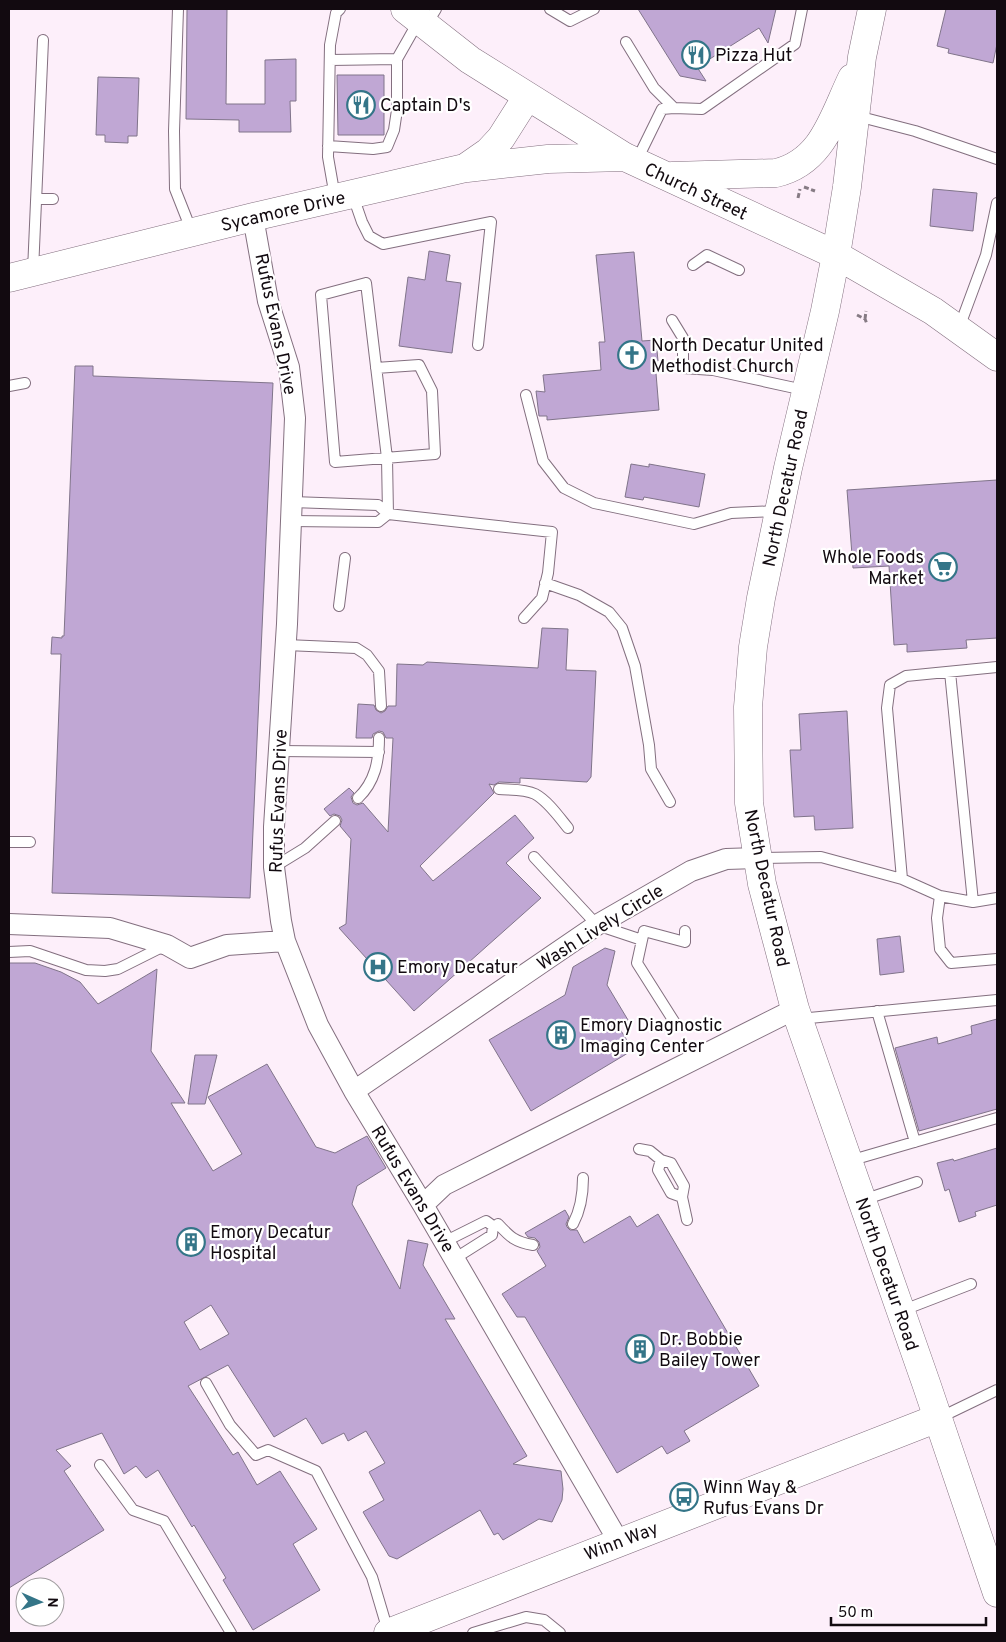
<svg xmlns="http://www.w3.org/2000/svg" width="1006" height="1642" viewBox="0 0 1006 1642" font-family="Overpass,sans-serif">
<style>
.building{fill:#c0a7d4;stroke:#80748a;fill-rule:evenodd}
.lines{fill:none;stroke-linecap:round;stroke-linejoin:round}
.lane-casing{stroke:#836f7f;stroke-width:12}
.street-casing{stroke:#836f7f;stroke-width:22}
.secondary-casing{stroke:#836f7f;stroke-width:29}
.path{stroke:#867b84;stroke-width:3;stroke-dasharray:5 2.5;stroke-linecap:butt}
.lane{stroke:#fff;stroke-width:10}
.street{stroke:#fff;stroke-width:20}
.secondary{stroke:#fff;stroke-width:28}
.labels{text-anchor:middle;stroke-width:4.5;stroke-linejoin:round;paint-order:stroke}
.poi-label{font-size:18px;fill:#120a10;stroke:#fff;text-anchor:start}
.street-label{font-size:18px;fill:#120a10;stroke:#fff}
</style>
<rect width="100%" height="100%" fill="#fdeffa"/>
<path class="building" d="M187,9H227L226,104H265V60L296,59V101H290L291,132H239V120L186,119Z
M638,9H776L768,43L759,28L697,67L706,81L680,76Z
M946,9H997V44L993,63L948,53L949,49L937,46Z
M337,75H384V135H338Z
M98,77L139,78L137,136H128V143L105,142V135H96Z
M933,189L977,193L973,231L930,226Z
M429,251L450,255L446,281L461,283L452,353L399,346L408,277L425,280Z
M634,252L642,341L656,340L658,361H655L659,410L547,420V416H539L536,391L545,392L543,375L601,370L599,342H605L596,255Z
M75,366H93V376L273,383L250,898L52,893L61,654H51L52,637L62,638V636H64Z
M631,464L649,467V464L705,474L699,507L644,497L643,500L625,497Z
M997,480V638L966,640L967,648L907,652V644L894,645L889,566L853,568L847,490Z
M542,628L568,629L566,670L596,671L591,777L587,782L520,778V783L499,782L494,785L489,784L494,793L420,866L433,881L515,815L534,838L506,863L541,898L414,1011L339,928L346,924L351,839L340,826L342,820L340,816L334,814L330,816L324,809L349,788L354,793L351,797L353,803L357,805L363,803L388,832L393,738H386L383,732L379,731L373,734L372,738H356L358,704L374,705L376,710L381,713L385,711L388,706H396L397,664L423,665L427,662L538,668Z
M847,711L853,828L815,830L814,816L794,817L790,750H801L799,714Z
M900,936L904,972L880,975L877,939Z
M605,948L615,951L607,985L628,1020L618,1026L633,1050L531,1111L489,1040L565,995L573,967Z
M9,963H35L61,972L80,982L98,1004L157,969L151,1051L185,1103H171L213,1171L242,1154L208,1097L267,1064L316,1147L335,1153L367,1136L386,1168L357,1186L352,1204L400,1289L408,1240L428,1244L423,1265L455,1319H445L527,1456L513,1464L561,1471L563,1489L562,1500L552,1522L539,1519L503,1540L498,1533L494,1535L480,1510L397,1559L389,1556L363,1512L384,1500L369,1472L385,1463L366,1431L348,1441L344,1433L322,1444L306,1418L274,1437L228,1365L188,1386L233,1455L238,1452L257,1485L280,1471L317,1529L293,1544L320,1590L253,1630L223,1580L226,1578L194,1525L192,1527L158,1470L146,1478L136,1466L124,1474L102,1433L56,1450L71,1466L64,1471L104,1530L9,1588ZM211,1305L229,1334L200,1350L184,1322Z
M997,1019V1109L919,1131L895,1048L937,1037L938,1044L972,1034L971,1026Z
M195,1055H217L205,1104H188Z
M997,1148V1205L975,1212L976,1216L959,1222L949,1189L945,1191L937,1163L953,1159L954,1161Z
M565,1210L569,1217L566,1224L567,1227L570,1230H577L584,1243L630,1216L637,1227L658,1214L759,1386L684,1431L690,1441L667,1454L662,1446L617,1473L525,1317H517L502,1294L546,1266L537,1251L540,1247L539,1242L535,1238L528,1237L525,1233Z"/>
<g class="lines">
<defs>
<path id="lane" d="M178,9L174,131L175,189L192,232
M550,9L570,21L594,9
M426,25L436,9
M626,42L654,88L674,108
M330,60L397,59
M857,116L915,131L997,159
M328,146L373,149L387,147L394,130L397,110V59L418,22
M636,162L662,109L674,108L702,109L795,44L802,9
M353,196L362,222L369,236L383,244L491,222L478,345
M335,197L328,157L330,45L336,13L340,9
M36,199H53
M693,265L707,255L739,270
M33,271L43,40
M672,320L683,338V368L713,370L804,390
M959,328L986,255L997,203
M9,386L25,383
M526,395L543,461L564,488L594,503L694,524L731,513L778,511
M292,502L378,505L388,514L552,532L548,573L542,598L524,618
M291,521L378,522L388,514L387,458L366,283L321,295L335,462L435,454L432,391L419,365L376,368
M545,583L579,595L609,612L622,628L635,666L649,745L651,769L670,802
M339,606L345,558
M286,645L356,648L367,655L379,671L381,706
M997,667L906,676L890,685L887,708L902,879L940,896L973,902L997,898
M950,672L973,902
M279,751L379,752
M499,789C510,790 525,789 535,794C548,801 559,817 568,828
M358,798C375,782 379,761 379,738
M9,842H30
M534,857L597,925L642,940
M759,858L821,857L902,879
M274,867L305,848L335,821
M940,896L937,918L940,949L951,963L997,959
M9,952L30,951L86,970L105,971L118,969L164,946
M877,1011L915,1142
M799,1019L997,1000
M675,1023L637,963L644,931L685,942V931
M639,1149L650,1151L661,1160L671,1163L684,1186L682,1197L687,1220
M661,1160L658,1170L671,1193L682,1197
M849,1161L997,1118
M863,1200L917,1182
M498,1224C510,1237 515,1242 533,1245
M573,1224C581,1209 583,1195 583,1178
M444,1242L486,1221L493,1226L492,1235L454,1259
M901,1311L971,1284
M206,1383L230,1425L256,1455L268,1450L316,1471L372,1577L388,1631
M939,1418L997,1390
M100,1465L133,1510L164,1521L231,1633
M473,1633L526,1617L544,1620L560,1633"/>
<path id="street" d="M253,217L268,301L289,367L295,418L287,624L274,827V867L281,921L285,941L318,1025L354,1091L423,1205L619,1542
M9,924L110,928L167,945L190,958L227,945L285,941
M354,1091L597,925L691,871L726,859L757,858
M423,1205L444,1185L795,1009"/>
<path id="secondary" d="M405,9L470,60L625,157L836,255L933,311L997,357
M872,9L862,57L847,187L836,255L825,311L788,468L761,598L753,647L748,707L749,803L762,884L795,1009L926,1383L997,1593
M467,168L548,159L625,157
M672,176L776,173C823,162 833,117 852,78
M9,278L253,217L465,168L488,152L501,138L527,97
M388,1633L938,1418"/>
</defs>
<use href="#lane" class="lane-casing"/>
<use href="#street" class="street-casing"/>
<use href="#secondary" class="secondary-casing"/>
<path class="path" d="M804,187L815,191
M798,198L800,189
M857,315L865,319L867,324
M865,319L866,311"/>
<use href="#lane" class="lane"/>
<use href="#street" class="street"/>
<use href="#secondary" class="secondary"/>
</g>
<defs>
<symbol id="restaurant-ring" viewBox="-11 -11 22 22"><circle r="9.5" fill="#fff" stroke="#347588" stroke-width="1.5"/><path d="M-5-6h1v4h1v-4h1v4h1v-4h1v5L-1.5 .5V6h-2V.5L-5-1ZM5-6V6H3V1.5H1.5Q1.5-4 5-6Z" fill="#347588"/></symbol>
<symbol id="church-ring" viewBox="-11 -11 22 22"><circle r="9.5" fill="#fff" stroke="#347588" stroke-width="1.5"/><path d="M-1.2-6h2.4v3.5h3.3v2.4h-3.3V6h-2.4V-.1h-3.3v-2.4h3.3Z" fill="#347588"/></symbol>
<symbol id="supermarket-ring" viewBox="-11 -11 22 22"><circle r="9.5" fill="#fff" stroke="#347588" stroke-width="1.5"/><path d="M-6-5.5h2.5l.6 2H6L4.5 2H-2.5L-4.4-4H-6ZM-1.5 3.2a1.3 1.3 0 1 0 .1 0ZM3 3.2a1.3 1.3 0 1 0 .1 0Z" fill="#347588"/></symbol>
<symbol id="hospital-ring" viewBox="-11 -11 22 22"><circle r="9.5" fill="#fff" stroke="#347588" stroke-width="1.5"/><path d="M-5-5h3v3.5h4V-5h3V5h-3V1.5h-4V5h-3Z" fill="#347588"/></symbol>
<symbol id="building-ring" viewBox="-11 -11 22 22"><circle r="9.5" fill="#fff" stroke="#347588" stroke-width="1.5"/><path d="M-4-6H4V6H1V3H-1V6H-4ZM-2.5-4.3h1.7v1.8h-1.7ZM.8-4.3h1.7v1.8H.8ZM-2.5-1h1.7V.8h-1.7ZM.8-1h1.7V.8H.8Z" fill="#347588"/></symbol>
<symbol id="bus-ring" viewBox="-11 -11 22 22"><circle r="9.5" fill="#fff" stroke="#347588" stroke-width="1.5"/><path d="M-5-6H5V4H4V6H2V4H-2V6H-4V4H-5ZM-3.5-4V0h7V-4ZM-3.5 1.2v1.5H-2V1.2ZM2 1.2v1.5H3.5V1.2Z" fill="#347588"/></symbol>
</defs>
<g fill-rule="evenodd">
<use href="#restaurant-ring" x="680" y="39" width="32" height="32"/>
<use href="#restaurant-ring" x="345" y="89" width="32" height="32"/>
<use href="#church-ring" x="616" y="339" width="32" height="32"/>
<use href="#supermarket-ring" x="927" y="551" width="32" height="32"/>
<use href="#hospital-ring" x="362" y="951" width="32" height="32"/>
<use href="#building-ring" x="545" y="1019" width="32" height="32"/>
<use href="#building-ring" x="175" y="1226" width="32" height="32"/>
<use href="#building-ring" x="624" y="1333" width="32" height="32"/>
<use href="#bus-ring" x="668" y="1481" width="32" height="32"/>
</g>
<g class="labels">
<g class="poi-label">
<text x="715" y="61">Pizza Hut</text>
<text x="380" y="111">Captain D's</text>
<text x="651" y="351">North Decatur United<tspan x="651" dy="21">Methodist Church</tspan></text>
<text x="924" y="563" text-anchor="end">Whole Foods<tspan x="924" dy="21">Market</tspan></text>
<text x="397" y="973">Emory Decatur</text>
<text x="580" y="1031">Emory Diagnostic<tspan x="580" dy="21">Imaging Center</tspan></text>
<text x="210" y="1238">Emory Decatur<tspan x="210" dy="21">Hospital</tspan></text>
<text x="659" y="1345">Dr. Bobbie<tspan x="659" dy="21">Bailey Tower</tspan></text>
<text x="703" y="1493">Winn Way &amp;<tspan x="703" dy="21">Rufus Evans Dr</tspan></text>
</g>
<g class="street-label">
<text transform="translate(696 191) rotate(25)" y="6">Church Street</text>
<text transform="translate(283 211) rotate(-13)" y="6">Sycamore Drive</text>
<text transform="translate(276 324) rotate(78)" y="6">Rufus Evans Drive</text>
<text transform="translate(785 488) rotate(-78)" y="6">North Decatur Road</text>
<text transform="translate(278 801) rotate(-88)" y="6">Rufus Evans Drive</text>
<text transform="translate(767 888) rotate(78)" y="6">North Decatur Road</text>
<text transform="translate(600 927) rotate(-32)" y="6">Wash Lively Circle</text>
<text transform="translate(413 1189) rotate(59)" y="6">Rufus Evans Drive</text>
<text transform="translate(887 1274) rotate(71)" y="6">North Decatur Road</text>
<text transform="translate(621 1541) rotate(-21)" y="6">Winn Way</text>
</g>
</g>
<rect width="1006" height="1642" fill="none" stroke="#120a10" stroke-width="20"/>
<g transform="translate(40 1602) rotate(92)"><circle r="24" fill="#ffffff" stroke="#a09d9f"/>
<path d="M0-4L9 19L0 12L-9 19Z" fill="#347588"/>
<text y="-8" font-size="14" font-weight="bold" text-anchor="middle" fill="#120a10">N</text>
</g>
<path d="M831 1617v8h155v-8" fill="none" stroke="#120a10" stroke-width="2.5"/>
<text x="838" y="1617" font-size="15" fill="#120a10" stroke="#ffffff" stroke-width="4" paint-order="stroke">50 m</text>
</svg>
